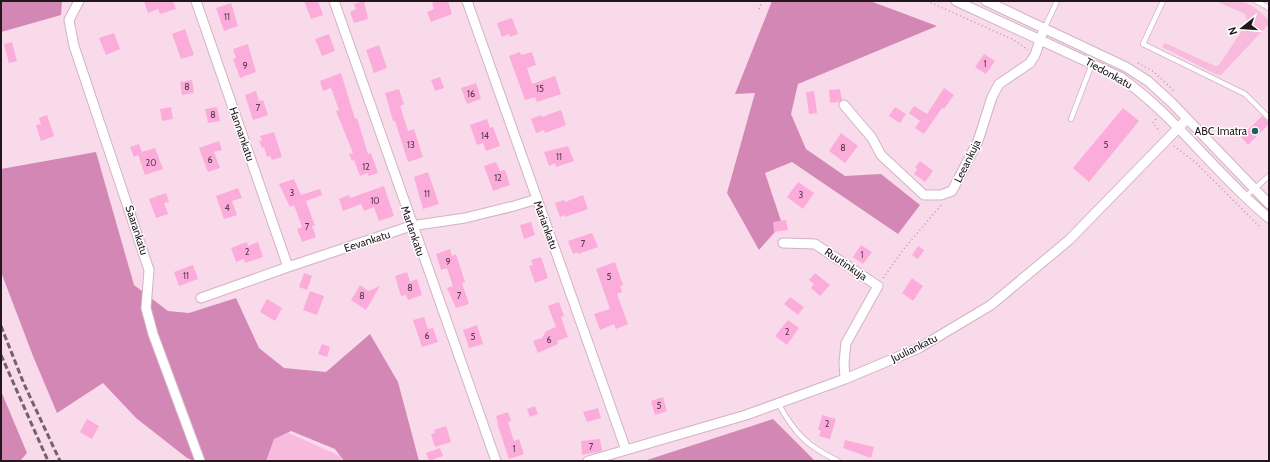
<svg xmlns="http://www.w3.org/2000/svg" width="1270" height="462" viewBox="0 0 1270 462" font-family="Cabin,sans-serif">
<style>
.green{fill:#f8bbde}
.forest{fill:#d387b4}
.building{fill:#fcacdb}
.lines{fill:none;stroke-linecap:round;stroke-linejoin:round}
.lane-casing{stroke:#d1b3c4;stroke-width:6}
.street-casing{stroke:#d1b3c4;stroke-width:11}
.path{stroke:#b59ca9;stroke-width:1.5;stroke-dasharray:1 3;stroke-linecap:butt}
.lane{stroke:#fff;stroke-width:4.5}
.street{stroke:#fff;stroke-width:9}
.rail{stroke:#73616b;stroke-width:3;stroke-dasharray:6 3;stroke-linecap:butt}
.poi-dot{fill:#18635c;stroke:#fff;stroke-width:1.5}
.labels{text-anchor:middle;stroke-width:3;stroke-linejoin:round;paint-order:stroke}
.number-label{font-size:9px;fill:#583c4c}
.street-label{font-size:11px;fill:#22171d;stroke:#fff}
.poi-label{font-size:11px;fill:#22171d;stroke:#fff;text-anchor:end}
</style>
<rect width="100%" height="100%" fill="#f9daeb"/>
<path class="green" d="M1216,1C1247,1 1247,0 1269,20V24L1221,75L1215,74L1162,47L1165,43L1215,66L1219,65L1247,23L1245,14Z
M282,430L340,456L342,461H256L262,445Z"/>
<path class="forest" d="M1,1H62L61,15L1,32Z
M772,1H870L937,26L798,84L791,114L806,149L845,176L881,174L920,205L898,234L792,162L765,173L782,224L759,250L727,193L755,93L735,94Z
M96,152L134,285L168,311L189,313L236,298L259,348L284,368L326,372L370,334L398,382L419,461H344L335,449L291,431L274,439L266,461H194L187,458L136,418L103,383L57,413L33,356L1,272V169Z
M1,391L27,453L20,461H1Z
M773,419L815,461H644Z"/>
<path class="building" d="M144,1H173L176,9L160,14L158,9L148,13Z
M304,1H318L323,15L311,19Z
M364,1L368,19L354,23L350,12L356,9L354,4Z
M437,1H448L452,14L431,22L427,12L434,9L432,3Z
M231,3L238,26L224,31L216,8Z
M512,18L518,34L510,37L509,34L502,37L497,23Z
M185,29L194,55L181,59L172,34Z
M114,33L120,49L106,55L99,38Z
M329,34L335,51L322,56L315,39Z
M12,42L17,61L9,63L4,44Z
M248,44L256,72L240,78L233,59L236,58L233,49Z
M379,45L387,68L374,73L366,50Z
M520,52L521,55L532,52L536,65L527,68L532,84L555,76L561,94L537,102L535,97L525,100L509,56Z
M984,54L995,61L986,74L975,67Z
M341,73L355,119L357,118L368,154L371,153L378,173L368,176V173L360,176L354,160L352,161L349,154L353,153L336,111L339,110L331,88L323,91L320,81Z
M440,77L444,88L435,91L431,80Z
M192,80L194,93L182,95L180,82Z
M476,83L481,99L467,104L461,88Z
M944,88L954,95L944,109L942,108L924,134L915,128L920,121L909,113L914,106L927,114Z
M399,89L404,104L400,106L408,131L414,129L423,157L408,162L395,121H393L385,93Z
M840,89L842,100L839,102L830,103L829,90Z
M256,91L259,101L263,100L268,115L253,120L245,95Z
M814,91L817,113L809,114L806,92Z
M171,107L173,119L162,121L160,109Z
M217,107L220,121L208,123L205,109Z
M895,107L906,114L900,123L889,116Z
M1123,108L1139,121L1089,182L1073,168Z
M561,110L566,125L545,133L544,130L536,133L531,119L541,115L542,117Z
M47,115L54,136L41,141L36,125L41,124L39,118Z
M1262,116L1269,122V124L1248,145L1241,137Z
M487,119L490,128L493,127L500,146L486,151L483,143L477,145L470,125Z
M274,132L282,157L272,160L270,156L267,157L264,147L262,148L259,141L262,140L260,136Z
M841,133L858,146L845,163L829,151Z
M219,141L222,150L214,152L220,168L208,172L199,148Z
M139,144L142,152L155,148L163,169L145,175L138,155L134,157L130,147Z
M568,146L574,161L556,167L555,163L549,166L544,152Z
M920,161L933,171L925,182L914,174L917,169L915,167Z
M496,162L500,171L505,170L510,185L493,191L484,166Z
M428,172L439,204L423,209L414,177Z
M294,179L301,195L320,189L322,195L306,201L315,226H312L316,237L302,242L297,229L302,227L294,205L290,207L279,184Z
M798,182L814,193L803,209L787,197Z
M384,186L394,216L379,221L374,207L364,211L361,204L343,211L339,199L349,195L350,198Z
M238,188L242,198L232,201L237,215L224,219L216,196Z
M166,193L169,202L164,203L168,214L156,218L149,199Z
M583,195L588,209L565,217V215L560,217L555,203L564,200L565,202Z
M786,220L788,230L774,232L773,222Z
M531,222L535,235L524,239L520,225Z
M592,233L598,247L578,254L577,252L573,254L568,241Z
M247,242L248,246L258,242L263,257L245,263L244,259L236,262L231,248Z
M861,245L872,252L863,264L853,257Z
M918,246L924,250L918,259L912,255Z
M450,249L452,256L456,254L465,282L462,283L469,304L456,308L447,288L453,286L447,268L441,270L436,254Z
M541,257L548,278L535,283L529,266L533,265L531,260Z
M615,262L623,285L620,286L622,292L617,294L628,324L616,329L614,324L600,330L594,314L610,309L596,269Z
M193,265L198,279L179,286L174,272Z
M407,272L410,282L417,279L422,295L408,300L406,295L401,296L395,276Z
M304,273L312,276L307,290L299,287Z
M815,273L830,285L820,296L811,288L814,284L809,280Z
M912,278L923,286L913,301L902,293Z
M360,285L368,291L380,286L366,310L351,300Z
M310,291L324,296L317,315L303,310Z
M790,297L804,307L798,315L784,304Z
M267,299L282,308L275,321L260,312Z
M559,302L564,316L561,317L568,337L557,341L558,344L538,353L533,341L542,338L546,331L556,327L548,306Z
M424,317L428,329L433,328L438,342L422,347L413,320Z
M788,320L799,328L787,345L775,336Z
M477,325L483,344L469,348L463,330Z
M322,344L330,347L327,357L318,354Z
M663,397L667,411L655,415L651,401Z
M535,406L538,414L530,417L527,409Z
M598,408L601,418L587,422L583,412Z
M508,412L511,421L508,422L514,441L519,439L524,454L509,459L497,423H498L496,416Z
M822,415L836,419L830,439L819,436L821,431L818,430Z
M87,419L99,426L92,439L80,432Z
M446,426L451,442L435,447L431,434L435,433L434,430Z
M600,439L602,451L582,455L581,441Z
M845,440L874,447L871,458L843,448Z
M440,448L443,456L429,461L426,453Z"/>
<g class="lines">
<defs>
<path id="lane" d="M1163,1L1143,44L1245,94L1269,118
M1256,1L1269,8
M1045,27L1057,1
M1071,119L1092,64
M1245,197L1269,176
M778,403C795,434 806,445 838,461"/>
<path id="street" d="M79,1L69,20L74,46L149,270L146,308L153,334L200,461
M196,1L288,267
M334,1L496,461
M467,1L626,450
M956,1L1120,77C1176,116 1216,175 1269,218
M986,1L1126,67L1148,81L1172,103L1269,204
M844,105L872,138L881,155L924,195H941L952,191L978,141L992,97L999,84L1030,63L1035,55L1042,34
M783,243L815,244L878,286L846,343L844,362L845,379
M201,298L288,267L411,226L465,218L514,206L537,199
M588,461L746,415L845,379L919,348L991,305L1069,240L1187,119"/>
</defs>
<use href="#lane" class="lane-casing"/>
<use href="#street" class="street-casing"/>
<path class="path" d="M927,1L1014,40L1028,50
M759,9L762,1
M1138,63L1154,72L1174,91
M1156,119L1153,123L1160,132
M1174,146L1195,162L1260,227
M883,278L903,250L942,204"/>
<use href="#lane" class="lane"/>
<use href="#street" class="street"/>
<path class="rail" d="M1,326L24,384L60,461
M1,355L48,461"/>
</g>
<circle class="poi-dot" cx="1255" cy="131" r="4"/>
<g class="labels">
<g class="number-label">
<text x="227" y="20">11</text>
<text x="985" y="67">1</text>
<text x="245" y="69">9</text>
<text x="187" y="90">8</text>
<text x="540" y="92">15</text>
<text x="471" y="97">16</text>
<text x="258" y="111">7</text>
<text x="213" y="118">8</text>
<text x="485" y="139">14</text>
<text x="411" y="148">13</text>
<text x="1106" y="148">5</text>
<text x="843" y="151">8</text>
<text x="559" y="160">11</text>
<text x="210" y="163">6</text>
<text x="151" y="166">20</text>
<text x="366" y="170">12</text>
<text x="498" y="181">12</text>
<text x="292" y="196">3</text>
<text x="427" y="197">11</text>
<text x="801" y="198">3</text>
<text x="375" y="204">10</text>
<text x="227" y="211">4</text>
<text x="307" y="230">7</text>
<text x="583" y="247">7</text>
<text x="247" y="255">2</text>
<text x="862" y="258">1</text>
<text x="448" y="265">9</text>
<text x="186" y="279">11</text>
<text x="609" y="280">5</text>
<text x="410" y="291">8</text>
<text x="362" y="299">8</text>
<text x="459" y="299">7</text>
<text x="787" y="335">2</text>
<text x="427" y="339">6</text>
<text x="473" y="340">5</text>
<text x="549" y="343">6</text>
<text x="659" y="409">5</text>
<text x="827" y="427">2</text>
<text x="591" y="450">7</text>
<text x="514" y="452">1</text>
</g>
<g class="street-label">
<text transform="translate(1109 73) rotate(29)" y="4">Tiedonkatu</text>
<text transform="translate(242 134) rotate(71)" y="4">Hannankatu</text>
<text transform="translate(967 161) rotate(-64)" y="4">Leeankuja</text>
<text transform="translate(546 225) rotate(70)" y="4">Mariankatu</text>
<text transform="translate(137 230) rotate(72)" y="4">Saarankatu</text>
<text transform="translate(413 231) rotate(71)" y="4">Martankatu</text>
<text transform="translate(367 241) rotate(-18)" y="4">Eevankatu</text>
<text transform="translate(846 264) rotate(34)" y="4">Ruutinkuja</text>
<text transform="translate(914 348) rotate(-26)" y="4">Juuliankatu</text>
</g>
<g class="poi-label">
<text x="1247" y="135">ABC Imatra</text>
</g>
</g>
<rect width="1270" height="462" fill="none" stroke="#22171d" stroke-width="4"/>
<g transform="translate(1242 28) rotate(253)" stroke="#ffffff" stroke-width="3" paint-order="stroke">
<path d="M0-3L7 15L0 10L-7 15Z" fill="#22171d"/>
<text y="-6" font-size="11" font-weight="bold" text-anchor="middle" fill="#22171d">N</text>
</g>
</svg>
